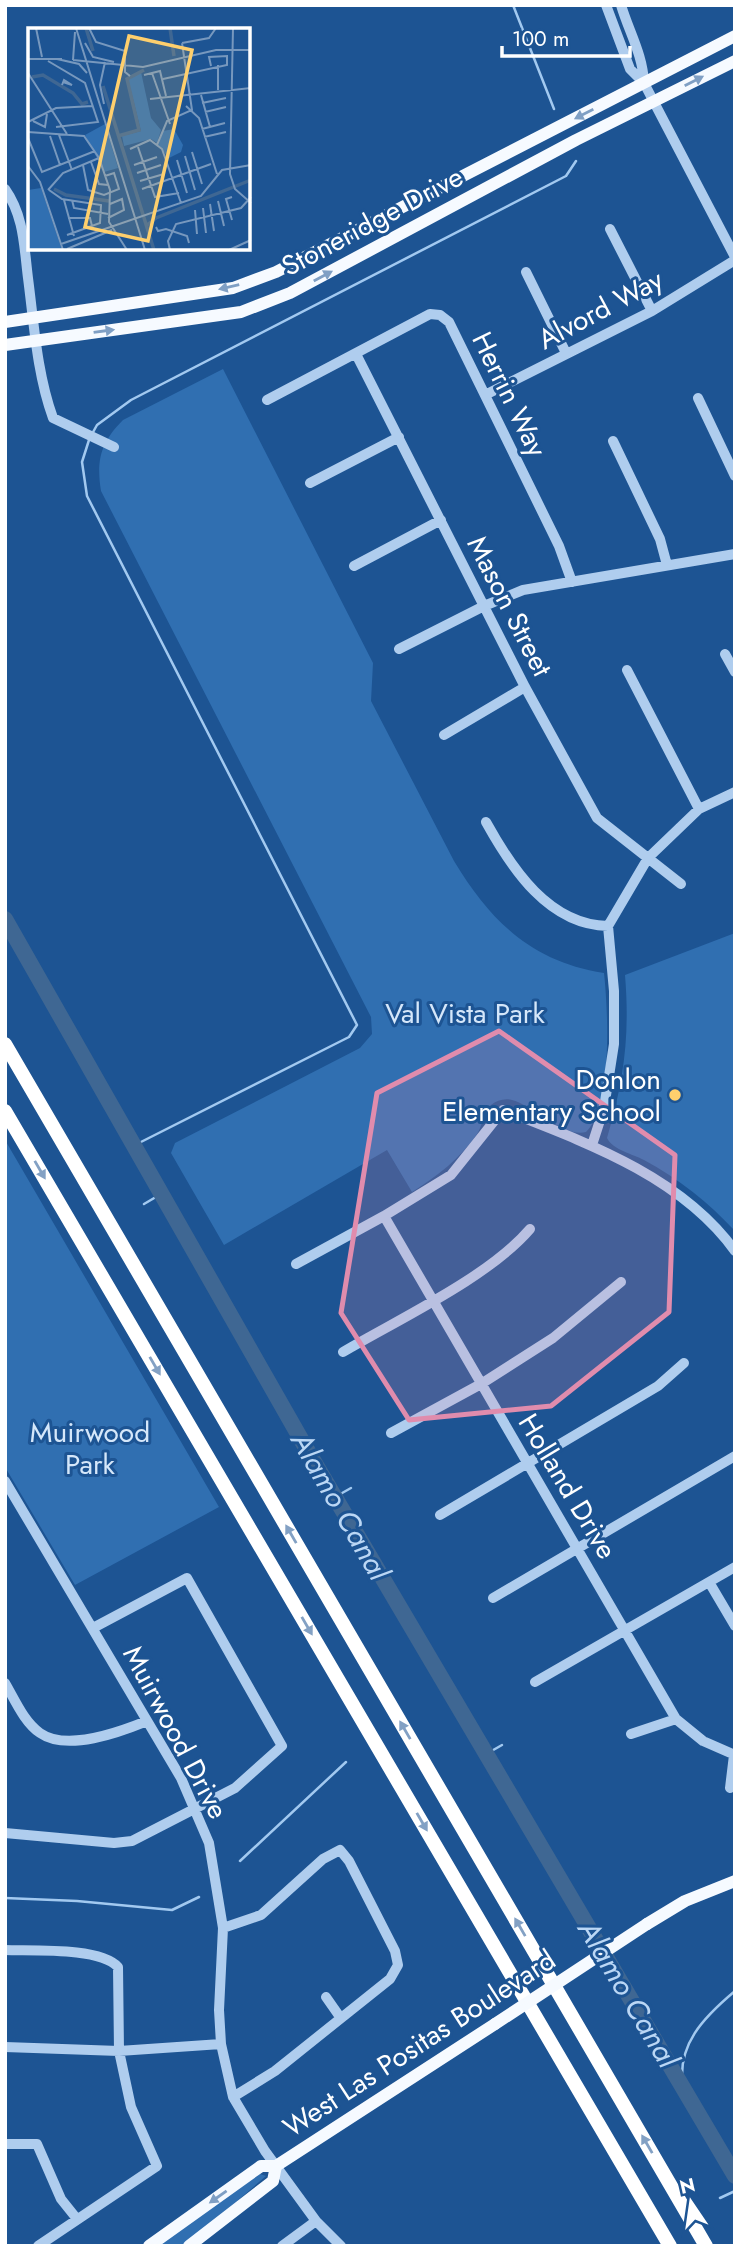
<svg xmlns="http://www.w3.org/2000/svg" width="740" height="2251" viewBox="0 0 740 2251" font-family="Jost,sans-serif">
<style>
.green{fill:#306fb1}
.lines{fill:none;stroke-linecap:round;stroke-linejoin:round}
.stream{stroke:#a2c9f0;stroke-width:2.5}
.river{stroke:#3f6793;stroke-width:16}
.minor{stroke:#afcdee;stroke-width:10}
.major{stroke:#f6faff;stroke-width:12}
.highway{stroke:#fff;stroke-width:14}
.major-bridge{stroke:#f6faff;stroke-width:12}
.oneway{fill:#7f9fc4}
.oneway2{fill:#83a1c4}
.marked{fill:#e08cad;fill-opacity:0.2;stroke:#e08cad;stroke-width:5;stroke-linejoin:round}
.poi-dot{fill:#fecf6d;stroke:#1d5493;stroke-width:2.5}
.labels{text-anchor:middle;stroke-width:6;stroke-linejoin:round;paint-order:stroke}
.street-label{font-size:28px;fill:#fff;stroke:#1d5493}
.park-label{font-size:28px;fill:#d5e7fa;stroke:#1d5493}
.poi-label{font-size:28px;fill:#fff;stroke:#1d5493;text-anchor:end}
.water-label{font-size:30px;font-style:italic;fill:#bbd7f5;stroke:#1d5493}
.inset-river{fill:none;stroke:#3f6793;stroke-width:3.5}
.inset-road{fill:none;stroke:#7798be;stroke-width:2}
.view{fill:#fecf6d;fill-opacity:0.15;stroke:#fecf6d;stroke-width:3.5}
.inset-edge{fill:none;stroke:#fff;stroke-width:3.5}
</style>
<rect width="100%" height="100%" fill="#1d5493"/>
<path class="green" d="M223,369L373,663L371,701L454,861C491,922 532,962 604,973C608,1009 613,1105 586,1132C563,1138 531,1104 512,1100C505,1098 497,1100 491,1105C483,1112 483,1125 477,1134C460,1159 437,1176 412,1192L387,1150L224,1245L171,1153L175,1143L360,1048L372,1034L371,1017L101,491C96,460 101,442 123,420Z
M735,933V1231C708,1202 679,1179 644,1160C633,1154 613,1150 607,1138C624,1080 630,1036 625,975Z
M5,1140L219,1507L75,1585L5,1467Z
M260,2174L266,2176L185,2246H156Z"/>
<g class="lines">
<path class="stream" d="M513,5L554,109
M92,434L97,425L131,400L566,176L576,161
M89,440L82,462L87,496L357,1025L349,1037L133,1146
M144,1204L161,1194
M335,1497L351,1488
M488,1753L502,1745
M240,1861L346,1762
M5,1898L77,1901L172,1910L199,1897
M683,2088C676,2045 704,2017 735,1991
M720,2198L735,2191"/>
<path class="river" d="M5,919L310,1455L735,2176"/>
<path class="minor" d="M606,5L630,69L644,83L735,257
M621,5C629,32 643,55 644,83
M5,189C24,216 24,246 28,278C34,324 37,374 53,418L114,447
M610,229L652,311
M526,272L566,353
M356,354L525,687L597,818L681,884
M485,395L652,311L735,260
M698,398L735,476
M267,400L430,314L440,315L449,322L559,546L572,582
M613,441L660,539L667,565
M310,483L399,437
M354,566L441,520
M399,649L484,606L523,590L735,554
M725,654L735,672
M627,670L699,809
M444,735L525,687
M486,822C512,869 549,925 608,926
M592,1145L604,1108L614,1044V991L608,926L648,858L699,809L735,792
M384,1216L676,1719L703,1741L735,1755
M296,1264L384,1216L451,1175L503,1110C585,1142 681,1176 735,1251
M343,1352C399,1319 489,1277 530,1229
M391,1433L481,1384L553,1338L621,1282
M5,1481L181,1778L209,1843L223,1928L219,2010L221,2044L233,2097L265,2151L316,2221L341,2246
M440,1515L658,1386L684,1363
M709,1582L735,1626
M493,1598L735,1456
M535,1682L735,1567
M5,1683C15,1700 24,1722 40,1733C67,1752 120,1732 147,1721
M631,1734L676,1719
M730,1788L734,1755
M5,1833L114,1843L132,1841L235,1788L282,1746L187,1578L93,1628
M223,1928L261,1915L323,1859L340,1850L349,1861L395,1951L398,1965L390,1979L275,2071L233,2097
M5,1950C32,1951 100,1947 118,1967L119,2051L131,2107L157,2166L38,2246
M326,1997L340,2017
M5,2047L119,2051L221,2044
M5,2144H37L61,2199L77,2219
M282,2246L316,2221"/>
<path class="major" d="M5,322L233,288L276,272L735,36
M5,345L241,312L290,293L576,140L735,61
M647,1924L685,1901L735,1881
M149,2246L261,2166H276L495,2024
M189,2246L273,2181L276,2166"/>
<path class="highway" d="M5,1044L706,2246
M5,1111L670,2246"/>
<path class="major-bridge" d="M495,2024L647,1924"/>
</g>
<defs><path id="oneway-solid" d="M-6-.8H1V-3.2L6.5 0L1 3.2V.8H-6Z" transform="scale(1.75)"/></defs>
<g class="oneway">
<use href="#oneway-solid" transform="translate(694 81) rotate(-27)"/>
<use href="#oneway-solid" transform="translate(584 114) rotate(153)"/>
<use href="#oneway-solid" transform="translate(323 276) rotate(-28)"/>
<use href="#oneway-solid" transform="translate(229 287) rotate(167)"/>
<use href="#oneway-solid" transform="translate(104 331) rotate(-8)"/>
<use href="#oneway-solid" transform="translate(218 2197) rotate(145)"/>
</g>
<g class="oneway2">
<use href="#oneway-solid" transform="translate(40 1170) rotate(60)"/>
<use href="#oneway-solid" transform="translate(155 1366) rotate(60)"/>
<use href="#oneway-solid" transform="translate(291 1534) rotate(-120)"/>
<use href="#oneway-solid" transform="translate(307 1626) rotate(60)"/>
<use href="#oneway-solid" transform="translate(405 1730) rotate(-120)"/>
<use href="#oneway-solid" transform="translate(422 1822) rotate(60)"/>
<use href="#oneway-solid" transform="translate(520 1927) rotate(-120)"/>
<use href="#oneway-solid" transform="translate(647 2144) rotate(-120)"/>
</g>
<path class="marked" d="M499,1031L675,1155L669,1312L551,1406L409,1420L341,1313L377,1093Z"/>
<circle class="poi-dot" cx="675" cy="1095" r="7"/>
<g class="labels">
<g class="street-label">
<text transform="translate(372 221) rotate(-28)" y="10">Stoneridge Drive</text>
<text transform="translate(600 309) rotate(-28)" y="10">Alvord Way</text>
<text transform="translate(510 394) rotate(64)" y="10">Herrin Way</text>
<text transform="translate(510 606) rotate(63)" y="10">Mason Street</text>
<text transform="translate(568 1486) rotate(59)" y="10">Holland Drive</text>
<text transform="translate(176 1732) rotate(62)" y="10">Muirwood Drive</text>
<text transform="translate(419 2043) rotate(-33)" y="10">West Las Positas Boulevard</text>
</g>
<g class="park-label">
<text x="465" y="1023">Val Vista Park</text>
<text x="90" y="1442">Muirwood<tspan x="90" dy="32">Park</tspan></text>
</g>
<g class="poi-label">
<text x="661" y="1089">Donlon<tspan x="661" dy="32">Elementary School</tspan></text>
</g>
<g class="water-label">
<text transform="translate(340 1506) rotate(60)" y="10">Alamo Canal</text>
<text transform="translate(628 1994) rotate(59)" y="10">Alamo Canal</text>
</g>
</g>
<g transform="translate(28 28)">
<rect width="222" height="222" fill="#1d5493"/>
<path d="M113,44L123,90L133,102L129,115L123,111L96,118L94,108L113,103L100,51ZM77,96L90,140L76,144L57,107ZM146,101L155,117L153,124L141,130L130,117L135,103ZM13,160L34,222H0V162Z" fill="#306fb1"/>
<path class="inset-river" d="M58,0L65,23M142,0L146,28M4,49L15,47L45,65L54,76L60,74M75,58L126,222M90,108L111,102L99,51L116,42M26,161L38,167L81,173M118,198L128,190L223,152"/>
<path class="inset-road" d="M8,0L14,29M48,0L117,222M61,0L68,14L97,23V44L102,48M205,0L202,146L207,161L223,175M57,15L65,29L86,34M154,15L181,10L188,0M0,31H34M29,31L51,36L59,45M45,32L115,39L188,22H223M45,32L47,4M20,33L57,55L70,94L28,99M0,45L39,106M124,45L142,96M116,47L132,43L138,68M135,51L199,37V28L181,29L183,38M34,57L36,52L44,57L35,54M190,62V37M173,67L182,99M122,71L223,60M174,75L198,70M76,76L72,57L77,34M158,78L171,90L189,146M177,84L198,79M5,93L17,99L19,86M0,94L28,80L65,78M174,101L197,95M0,104L56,108L71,130L82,162L81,194L99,222M31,107L44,142M22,108L32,137M176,109L198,104M0,110L14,144L67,123M129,117L139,93L164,82L154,15M110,119L127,169L151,165M102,121L122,112L134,121L153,175M164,124L174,156M157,128L167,162M149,132L159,165M63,134L71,156L80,157M55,137L60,162L76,167L91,161L86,145L77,148M106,137L129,129M0,138L12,154L35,222M109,145L133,137M112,153L136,146M114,161L183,136M20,162L35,145L71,130M21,162L34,171L73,177L72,195L39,207M204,169L198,171L204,192M36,172L46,208M44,172L46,180L80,186M190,173L196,198M182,176L186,203M175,180L178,205M167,182L169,206M40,190H62L64,198M80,190L96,182L94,171L82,176M128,199L130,203L138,201L159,208L161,215M33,216L173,168L194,142L223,137M39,221L84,202M142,222L140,213L148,196L213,180L223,169M201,222L223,212"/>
<path class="view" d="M101,8L164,22L120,213L57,199Z"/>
<rect width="222" height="222" class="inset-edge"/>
</g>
<rect width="740" height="2251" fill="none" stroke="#ffffff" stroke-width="14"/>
<g transform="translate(691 2202) rotate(347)" stroke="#1d5493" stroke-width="5" paint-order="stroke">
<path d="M0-5L12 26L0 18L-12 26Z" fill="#ffffff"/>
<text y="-10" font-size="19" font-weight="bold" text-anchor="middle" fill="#ffffff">N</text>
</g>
<path d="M502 46v10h128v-10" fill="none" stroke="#ffffff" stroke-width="3.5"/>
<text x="512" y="46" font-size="21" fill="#ffffff" stroke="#1d5493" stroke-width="5" paint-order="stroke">100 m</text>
</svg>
